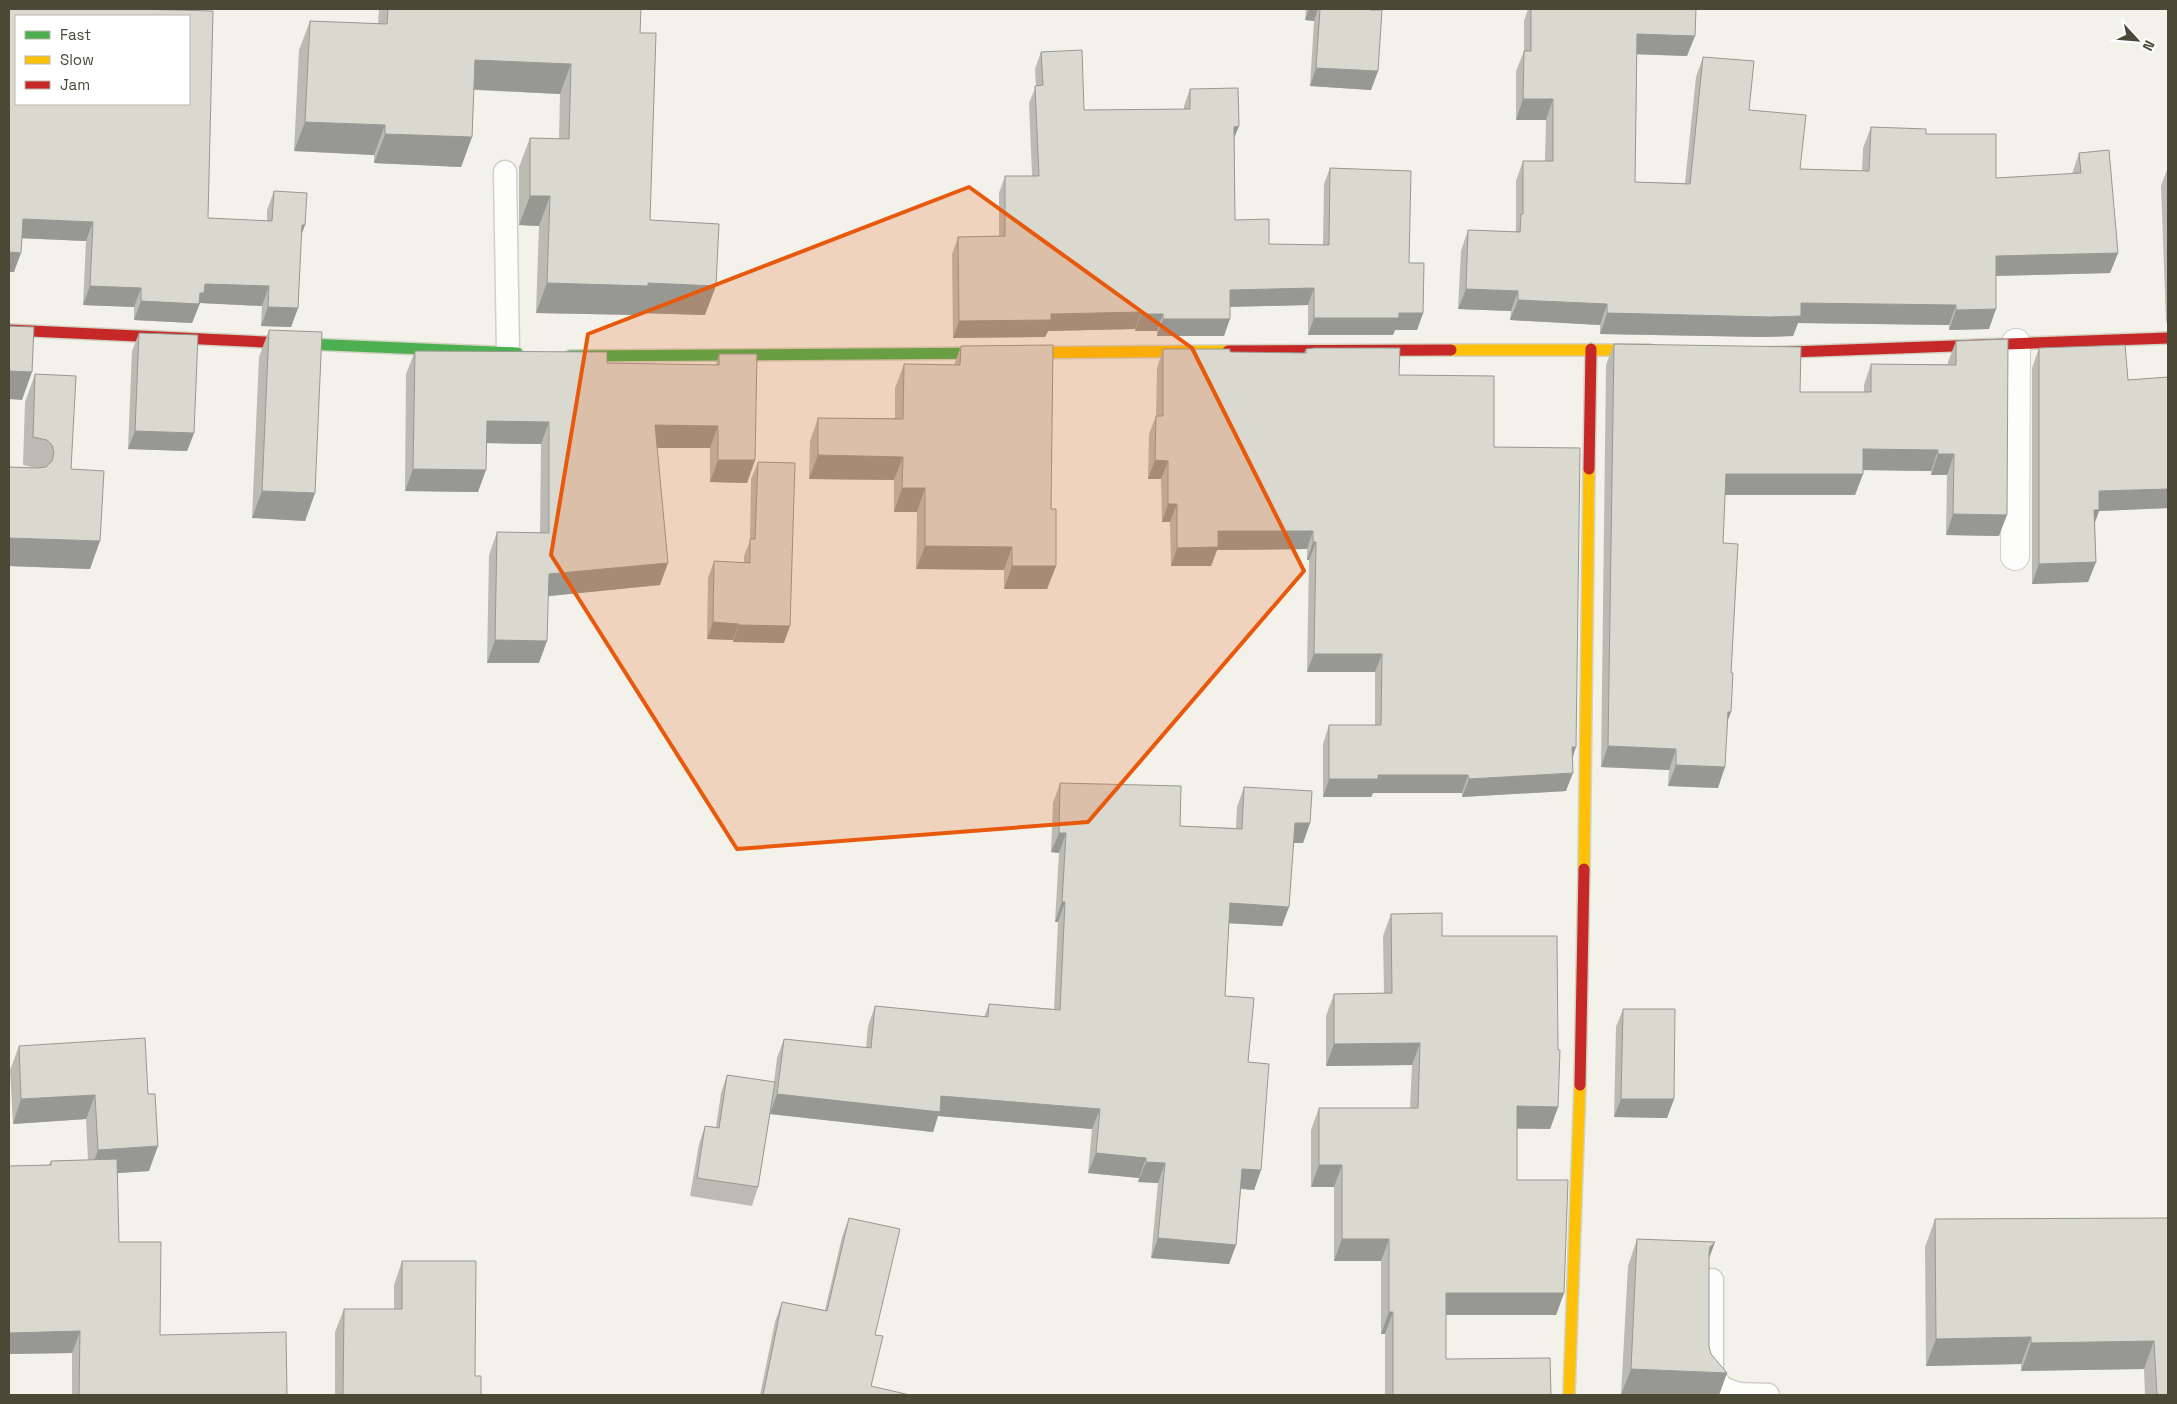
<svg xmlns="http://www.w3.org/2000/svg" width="2177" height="1404" viewBox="0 0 2177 1404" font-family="'Space Grotesk',sans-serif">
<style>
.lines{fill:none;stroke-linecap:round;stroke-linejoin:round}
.lane-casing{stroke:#d0d0c8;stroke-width:25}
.street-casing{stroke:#d0d0c8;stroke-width:30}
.fast-casing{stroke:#d2d3c3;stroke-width:14}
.slow-casing{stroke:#d2d3c3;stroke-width:14}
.jam-casing{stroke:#d2d3c3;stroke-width:14}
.lane{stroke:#fdfdfc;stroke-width:22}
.street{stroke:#fdfdfc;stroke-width:28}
.fast{stroke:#4caf50;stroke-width:11}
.slow{stroke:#ffc107;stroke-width:11}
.jam{stroke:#c62828;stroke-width:11}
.wall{fill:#bbbbb3}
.shaded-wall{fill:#989892}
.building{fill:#d9d9d0;stroke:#989892;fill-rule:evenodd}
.marked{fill:#e8590c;fill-opacity:0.2;stroke:#e8590c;stroke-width:4;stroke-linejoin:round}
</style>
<rect width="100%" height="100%" fill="#f2f2eb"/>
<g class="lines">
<defs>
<path id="lane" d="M505,172L508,353
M1712,1280V1374L1722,1388L1739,1394L1768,1395"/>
<path id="street" d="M2015,556L2016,343"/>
<path id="fast" d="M307,344L517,353
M570,356L998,353"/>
<path id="slow" d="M1451,350H1649
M998,353L1228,351
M1584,869L1589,469
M1569,1395L1580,1085"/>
<path id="jam" d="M9,330L307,344
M1228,351L1451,350
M1762,353L2168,338
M1589,469L1591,349
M1580,1085L1584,869"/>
</defs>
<use href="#lane" class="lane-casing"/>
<use href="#street" class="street-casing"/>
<use href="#fast" class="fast-casing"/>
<use href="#slow" class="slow-casing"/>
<use href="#jam" class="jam-casing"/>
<use href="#lane" class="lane"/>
<use href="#street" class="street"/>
<use href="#fast" class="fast"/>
<use href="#slow" class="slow"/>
<use href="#jam" class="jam"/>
</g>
<path class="wall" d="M9,9L208,218L267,221V210L274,191L305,225L301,235L298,308L291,327L261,326L262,306L200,303L192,323L134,320V307L83,305L86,241L22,238L14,272Z
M379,9H641L640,33L650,220L705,315L639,313L638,315L536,313L539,226L519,225V167L530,138L559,139L560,94L474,90L472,137L461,167L374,163V155L294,151L299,50L310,21L378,24Z
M1306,9H1370L1378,71L1371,90L1310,86L1314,21L1305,20Z
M1528,9H1696L1687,56L1637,54L1635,182L1685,183L1696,77L1703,57L1800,169L1862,171L1863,148L1871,127L1926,134L1996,178L2072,174L2079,153L2118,253L2110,273L1996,276L1989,329L1949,330V325L1798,323L1793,336L1763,337L1600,334V325L1510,320L1511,311L1458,309L1461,251L1468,230L1515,232L1516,230V181L1523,161H1545L1546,120H1516V71L1524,51V21Z
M1041,52L1084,110L1184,109V106L1190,89L1239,126L1234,138L1235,220L1269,244L1323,245L1324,184L1330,168L1409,263L1423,313L1417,330H1395L1393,335H1308V305L1230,307L1224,336H1157V331H1135V329L1048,331L1045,337L953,338L952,254L958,237L999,236V193L1005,176H1032L1029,103L1036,86L1035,69Z
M2168,167V323L2166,322L2161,186Z
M269,330L315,493L305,521L252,518L259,357Z
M139,333L194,433L187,451L128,449L132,351Z
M1956,341L1999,536L1946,535L1947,475H1931V471L1863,470V474L1855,495H1725L1723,543L1728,721L1718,788L1668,786L1669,770L1601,767L1606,365L1614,344L1800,392H1864V385L1871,364H1948V362Z
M961,346L1051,509L1056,566L1047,589H1004V570L916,569L917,512H894V480L809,479L810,441L818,418H895V388L904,364L954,365Z
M2039,348L2128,380L2168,377L2167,354L2168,351V508L2099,511L2095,523L2096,562L2088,582L2032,584V368Z
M1163,349L1230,352L1304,353L1306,349L1399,375L1494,447L1572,758L1566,791L1462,797V793H1373L1371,797H1323V744L1329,725H1375V672H1307L1309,560H1307V549L1217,550L1211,566H1171L1170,522H1162L1161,479H1148L1149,434L1156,416L1157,368Z
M415,351L607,363L716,365L719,354L755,460L747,483L710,482V448H657L660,585L548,596L539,663H487L489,555L497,532L540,533L541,444L487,443L478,492L405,491L406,374Z
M35,374L71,469L90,569L9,566V467L37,468L23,465L25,402Z
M758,462L784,643L733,642V640L707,639L708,578L714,561L744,563V556L750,541L751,479Z
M1060,783L1180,826L1236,828L1237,807L1244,787L1310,823L1303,843H1294L1282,926L1229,923L1225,996L1248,1062L1261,1170L1254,1190L1241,1189L1236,1245L1229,1264L1151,1258L1158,1183L1138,1182L1139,1178L1088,1173L1092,1129L938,1116L933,1132L770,1114L758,1187L752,1206L690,1196L699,1144L705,1126L716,1127L721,1093L727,1075L774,1082L777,1058L784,1039L866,1048L868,1026L875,1006L984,1017L989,1004L1054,1009L1058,922H1055L1059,853L1051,852L1053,803Z
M1391,914L1442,936L1558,1050V1107L1550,1129H1517V1180L1564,1293L1556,1315H1446V1359L1551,1395H1385V1334H1381V1261H1334V1187H1311V1130L1319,1108H1410L1412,1065L1326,1066V1016L1334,994L1384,993L1383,936Z
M1623,1009L1674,1099L1667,1118L1614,1117L1616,1027Z
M19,1046L148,1094L149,1171L117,1173L119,1242L160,1335L287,1395H72V1353L9,1354V1166L49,1165L51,1161L88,1160L86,1119L13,1124L10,1070Z
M849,1218L875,1335L871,1386L910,1395H760L775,1322L782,1302L825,1310L842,1237Z
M2168,1218V1395H2145L2144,1369L2021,1371V1364L1926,1366L1925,1247L1935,1219Z
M1637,1239L1715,1242L1709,1258V1347L1711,1354L1727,1373L1719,1395H1621L1628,1266Z
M402,1261L481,1395H335V1332L344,1309H394V1285Z"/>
<path class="shaded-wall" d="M1309,9H1318L1314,21L1305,20Z
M1637,34L1695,36L1687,56L1629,54Z
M475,60L571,64L560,94L465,89Z
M1316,68L1378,71L1371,90L1310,86Z
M1523,99H1553L1546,120H1516Z
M305,122L385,125L374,155L294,151Z
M1239,126L1232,143L1234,127Z
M385,134L472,137L461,167L374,163Z
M530,196H550L539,226L519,225Z
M23,219L93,222L86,241L16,238Z
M302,225H305L298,244Z
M9,252L21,253L14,272H9Z
M2118,253L2110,273L1989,276L1996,256Z
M547,283H648L716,286L705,315L639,313L638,315L536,313Z
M205,284L269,286L262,306L200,303L192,323L134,320L141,301Z
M90,286L141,288L134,307L83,305Z
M1314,288L1308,305L1223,307L1230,290Z
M1466,289L1518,291L1511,311L1458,309Z
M1518,300L1607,304L1600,325L1510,320Z
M1801,303L1956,305L1949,325L1798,323L1793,336L1763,337L1600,334L1607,313Z
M268,307L298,308L291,327L261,326Z
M1996,309L1989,329L1949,330L1956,310Z
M1141,312L1135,329L1048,331L1045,337L953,338L959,321L1051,314Z
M1399,313H1423L1417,330H1395L1393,335H1308L1314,318Z
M1141,314H1163L1157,331H1135Z
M1163,319H1230L1224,336H1157Z
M9,371L32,372L22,400L9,399Z
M487,421L549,422L541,444L479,443Z
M655,425L718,426L710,448H646Z
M135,431L194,433L187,451L128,449Z
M1863,449L1938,450L1931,471L1856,470Z
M1938,454H1954L1947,475H1931Z
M818,455L903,457L894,480L809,479Z
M718,460H755L747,483L710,482Z
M1155,460L1168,461L1161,479H1148Z
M413,469L486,470L478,492L405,491Z
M1726,474H1863L1855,495H1718Z
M902,488H925L917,512H894Z
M2168,489V508L2099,511L2092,530H2087L2099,491Z
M262,491L315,493L305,521L252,518Z
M1168,504H1177L1170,522H1162Z
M1953,514L2007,515L1999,536L1946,535Z
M1218,531H1313L1307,549L1217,550L1211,566H1171L1177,548Z
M9,538L100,541L90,569L9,566Z
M1313,542H1316L1309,560H1307Z
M925,546L1012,547L1004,570L916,569Z
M2096,562L2088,582L2032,584L2039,564Z
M668,563L660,585L540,597L549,574Z
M1012,566H1056L1047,589H1004Z
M713,622L739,624L733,640L707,639Z
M739,625L790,626L784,643L733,642Z
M495,640L547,641L539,663H487Z
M1314,654H1382L1375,672H1307Z
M1728,712H1731L1723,733Z
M1608,746L1676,749L1669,770L1601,767Z
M1572,747H1576L1570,766Z
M1676,765L1725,767L1718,788L1668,786Z
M1573,773L1566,791L1462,797L1469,779Z
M1378,775H1468L1462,793H1373L1371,797H1323L1329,779Z
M1295,823H1310L1303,843H1288Z
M1059,833H1066L1059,853L1051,852Z
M1062,902H1065L1058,922H1055Z
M1230,903L1289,907L1282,926L1223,923Z
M1420,1043L1412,1065L1326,1066L1334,1044Z
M777,1094L941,1096L1100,1109L1092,1129L938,1116L933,1132L770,1114Z
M95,1095L86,1119L13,1124L21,1099Z
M1621,1099H1674L1667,1118L1614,1117Z
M1517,1106L1558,1107L1550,1129L1509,1128Z
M158,1146L149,1171L89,1175L98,1150Z
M1096,1153L1146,1158L1139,1178L1088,1173Z
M1146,1162L1165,1163L1158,1183L1138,1182Z
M1319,1165H1342L1334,1187H1311Z
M1242,1169L1261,1170L1254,1190L1235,1188Z
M1158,1238L1236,1245L1229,1264L1151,1258Z
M1342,1239H1389L1381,1261H1334Z
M1715,1242L1705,1269L1710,1247Z
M1446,1293H1564L1556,1315H1438Z
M1389,1312H1393L1385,1334H1381Z
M80,1331L72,1353L9,1354V1333Z
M2031,1337L2021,1364L1926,1366L1936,1339Z
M2154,1341L2144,1369L2021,1371L2031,1343Z
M1631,1369L1727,1373L1719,1395H1621Z"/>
<path class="building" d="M9,9H135L213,11L208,218L272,221L274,191L307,193L305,225H302L298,308L268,307L269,286L205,284L204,293H200L199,304L141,301V288L90,286L93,222L23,219L21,253L9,252ZM16,16H189V104H16Z
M388,9H641L640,33H656L650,220L719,224L716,286L648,283V286L547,283L550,196H530V138L569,139L571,64L475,60L472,137L385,134V125L305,122L310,21L387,24Z
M1320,9H1370V10H1382L1378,71L1316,68Z
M1531,9H1696L1695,36L1637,34L1635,182L1690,184L1703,57L1754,61L1749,110L1806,115L1800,169L1869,171L1871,127L1926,129V134H1996V178L2081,173L2079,153L2109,150L2118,253L1996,256V309L1956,310V305L1801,303V316L1770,317L1607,313V304L1518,300V291L1466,289L1468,230L1520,232L1521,214H1523V161H1553V99H1523L1524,51H1531Z
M1082,50L1084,110L1190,109V89L1238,88L1239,126L1234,127L1235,220L1269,219V244L1329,245L1330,168L1411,171L1409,263H1424L1423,313H1399V318H1314V288L1230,290V319H1163V314H1141V312L1051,314V320L959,321L958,237L1005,236V176H1039L1035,86L1043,85L1041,52Z
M9,326L34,327L32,372L9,371Z
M269,330L322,332L315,493L262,491Z
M139,333L198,335L194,433L135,431Z
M2008,339L2007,515L1953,514L1954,454H1938V450L1863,449V474H1726L1723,543L1738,544L1731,673H1733L1731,712H1728L1725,767L1676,765V749L1608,746L1614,344L1801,347L1800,392H1871V364L1956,365V341Z
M1053,345L1051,509H1056V566H1012V547L925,546V488H902L903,457L818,455V418L903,419L904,364L960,365L961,346Z
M2125,345L2128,380L2168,377V489L2099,491V510H2094L2096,562L2039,564V348Z
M1314,348H1400L1399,375L1494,376V447L1580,448L1576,747H1572L1573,773L1469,779L1468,775H1378V779H1329V725H1381L1382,654H1314L1316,542H1313V531H1218V547L1177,548V504H1168V461L1155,460L1156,416H1163V349H1230V352L1306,353V349Z
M415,351L607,352V363L719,365V354H757L755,460H718V426L655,425L668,563L549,574L547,641L495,640L497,532L549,533V422L487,421L486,470L413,469Z
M35,374L76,376L71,469L104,471L100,541L9,538V467L37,468L46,467L52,461L54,453L52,445L47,440L33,437Z
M758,462L795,463L790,626L739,625V624L713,622L714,561L750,563V539H755Z
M1060,783L1181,786L1180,826L1242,829L1244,787L1312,791L1310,823H1295L1289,907L1230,903L1225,996L1254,998L1248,1062L1269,1064L1261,1170L1242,1169L1236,1245L1158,1238L1165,1163L1146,1162V1158L1096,1153L1100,1109L941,1096L940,1112L777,1094L784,1039L871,1048L875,1006L988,1017L989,1004L1060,1010L1065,902H1062L1066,833H1059Z
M1442,913V936H1557L1558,1050H1560L1558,1107L1517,1106V1180H1568L1564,1293H1446V1359L1550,1358L1551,1395H1393V1312H1389V1239H1342V1165H1319V1108H1418L1420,1043L1334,1044V994L1392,993L1391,914Z
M1623,1009H1675L1674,1099H1621Z
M145,1038L148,1094H155L158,1146L98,1150L95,1095L21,1099L19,1046Z
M727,1075L775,1082L758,1187L697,1178L705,1126L719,1128Z
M117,1159L119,1242H161L160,1335L286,1332L287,1395H79L80,1331L9,1333V1166L51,1165V1161Z
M849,1218L900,1229L875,1335L883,1336L871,1386L910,1395H763L782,1302L827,1311Z
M2168,1218V1395H2157L2154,1341L2031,1343V1337L1936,1339L1935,1219Z
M1637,1239L1715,1242L1710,1247L1709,1253V1347L1711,1354L1727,1373L1631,1369Z
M402,1261H476L475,1376H481V1395H343L344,1309H402Z"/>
<path class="marked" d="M969,187L1192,348L1304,571L1088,822L737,849L551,555L588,334Z"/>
<rect width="2177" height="1404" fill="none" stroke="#4a4936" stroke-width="20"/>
<rect x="15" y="15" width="175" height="90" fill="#ffffff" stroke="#b7b6af"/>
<rect x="25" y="31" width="25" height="8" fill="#4caf50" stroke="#b7b6af"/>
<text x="60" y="40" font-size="15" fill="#4a4936">Fast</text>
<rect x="25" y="56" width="25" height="8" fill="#ffc107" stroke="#b7b6af"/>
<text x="60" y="65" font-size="15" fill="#4a4936">Slow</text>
<rect x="25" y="81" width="25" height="8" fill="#c62828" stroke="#b7b6af"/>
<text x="60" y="90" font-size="15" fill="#4a4936">Jam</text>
<g transform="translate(2137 40) rotate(116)" stroke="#ffffff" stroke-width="4" paint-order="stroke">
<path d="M0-4L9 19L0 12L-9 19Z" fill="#4a4936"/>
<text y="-8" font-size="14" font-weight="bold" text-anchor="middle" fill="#4a4936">N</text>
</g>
</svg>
